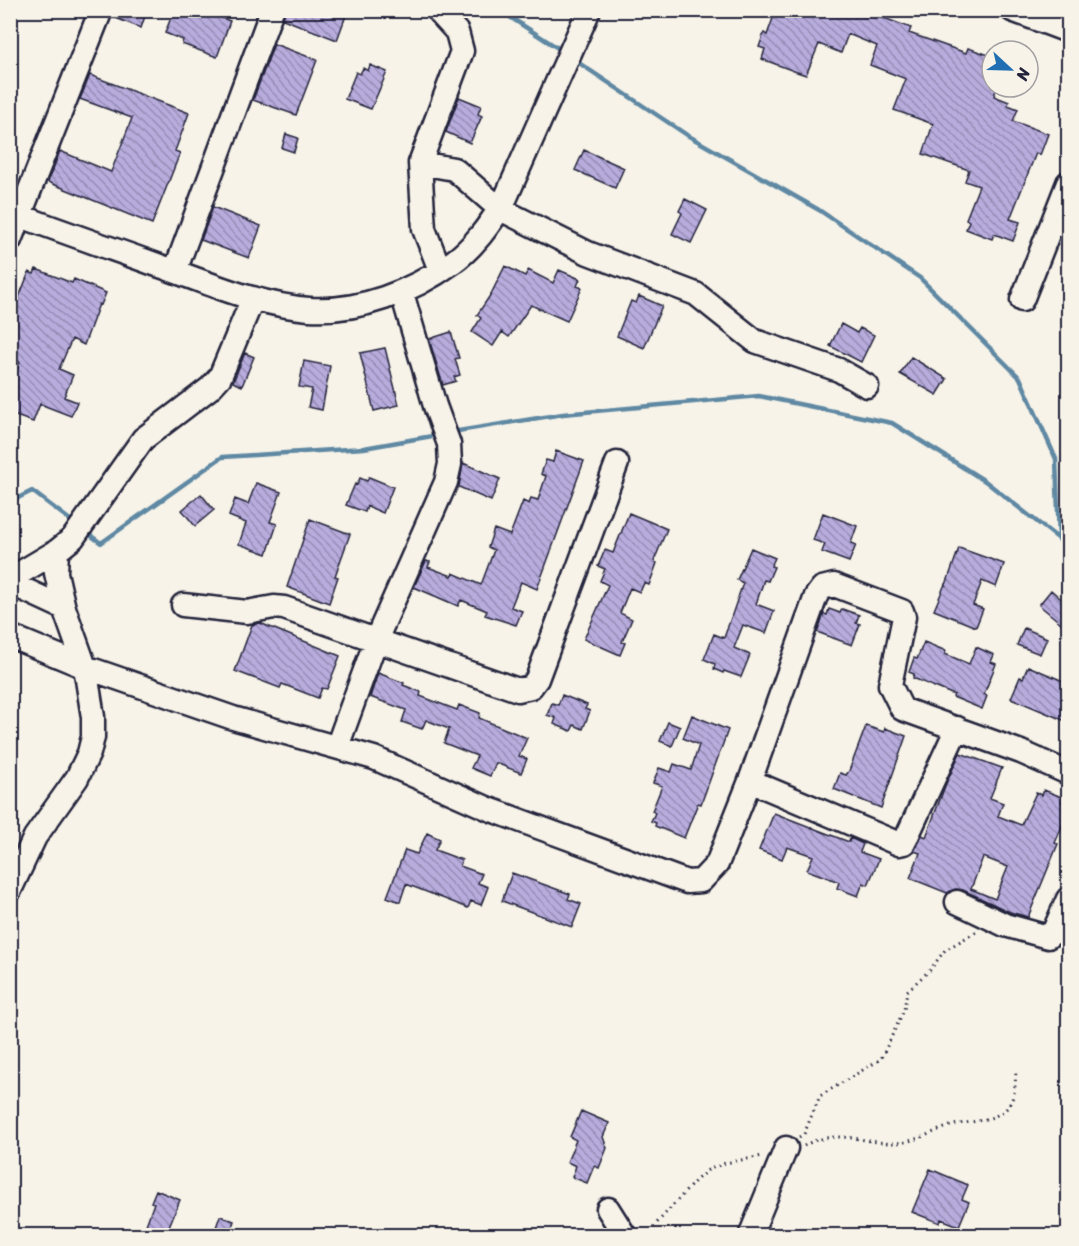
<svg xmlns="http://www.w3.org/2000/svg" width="1079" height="1246" viewBox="0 0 1079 1246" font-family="Sriracha,sans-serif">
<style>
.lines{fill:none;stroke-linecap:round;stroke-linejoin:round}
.stream{stroke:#5f88a3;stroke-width:4.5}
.building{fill:url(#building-back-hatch);stroke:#22223b;stroke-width:1.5;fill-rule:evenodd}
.minor-casing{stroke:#22223b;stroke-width:27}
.path{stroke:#22223b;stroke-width:3;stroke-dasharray:1.5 4.5;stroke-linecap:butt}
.minor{stroke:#f7f3e8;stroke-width:22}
</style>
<defs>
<pattern id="building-back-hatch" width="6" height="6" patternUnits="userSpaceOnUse" patternTransform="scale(1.5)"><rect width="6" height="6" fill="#b8acdd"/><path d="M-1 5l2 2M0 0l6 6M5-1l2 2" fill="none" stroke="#958cb4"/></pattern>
</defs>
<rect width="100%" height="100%" fill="#f7f3e8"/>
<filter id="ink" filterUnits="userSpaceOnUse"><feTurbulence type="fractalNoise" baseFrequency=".0167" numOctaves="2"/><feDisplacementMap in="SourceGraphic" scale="12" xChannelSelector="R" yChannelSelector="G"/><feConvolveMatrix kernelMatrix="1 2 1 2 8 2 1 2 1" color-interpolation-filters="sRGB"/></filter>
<g filter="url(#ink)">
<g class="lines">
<path class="stream" d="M499,10L564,52
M573,59L687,135L819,210L920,278L1020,378L1056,459L1059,539
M452,432L563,414L759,396L892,423L985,481L1059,539L1068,554
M10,502L32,491L74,523
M86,532L101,543L222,457L364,448L438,435"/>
</g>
<path class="building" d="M114,10H147L141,28L113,17Z
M174,10H200L230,21L217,57L182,44L183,40L165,33Z
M285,10H348L337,40L283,19Z
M776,10H874L873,14L911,28L909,33L966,53L968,48L992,56V87H997L994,96L1009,102L1008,105L1018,109L1013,121L1048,134L1040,155L1036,153L1010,219L1020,222L1013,241L994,234L992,239L966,229L969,221L966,219L979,186L965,181L969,170L923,154L933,124L894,110L906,79L870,65L877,46L848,34L841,53L819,44L806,75L794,71L762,59L765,49L759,47L764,33L767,35Z
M274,44L317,60L296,115L253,100Z
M370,65L387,72L371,109L345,99L356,72L360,74L363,68L368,71Z
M90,75L189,113L175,151L180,153L152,224L48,182L60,151L111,172L132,118L80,99Z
M459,97L481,106L478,114L482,116L470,143L446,132Z
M286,134L298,138L294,152L282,148Z
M584,150L624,168L615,188L575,170Z
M685,199L707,210L691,243L672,234L682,213L679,211Z
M213,207L261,226L249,258L201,240Z
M505,266L525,276L528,270L553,283L559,270L580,279L577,286L582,288L567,321L531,305L509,337L502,332L493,346L472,332L481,318L477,315L491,294Z
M36,269L72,283L74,279L106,293L101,305L99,304L84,345L72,339L59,369L73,375L64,397L77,402L71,416L40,404L33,422L10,414V388L20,362L10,358V320L29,272L34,274Z
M639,296L662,306L644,348L617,336L631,301L636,303Z
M841,324L857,333L860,328L874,335L861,362L830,346Z
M451,332L459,358L455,359L460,375L454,377L456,381L443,385L429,339Z
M385,348L399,405L374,411L360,353Z
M245,353L254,357L242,386L233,382Z
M911,357L947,379L937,395L900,374Z
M304,361L330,366L322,410L308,407L312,389L299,387Z
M556,451L584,461L537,589L521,582L511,607L522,611L516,625L485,615L487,611L461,600L458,606L414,587L426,561L430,562L428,567L452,576L453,573L481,585L494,550L488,547L494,529L510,535L523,501L529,504L531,498L538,500L546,476L541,474L546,460L553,462Z
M463,463L500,479L491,501L459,487Z
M369,477L393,487L383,513L367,506L365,512L346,505L355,484L357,485L360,478L367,481Z
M256,483L281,492L270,522L277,524L267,554L239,544L246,523L229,516L235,499L248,504Z
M201,494L214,510L195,526L182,510Z
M629,513L667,529L654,561L657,563L649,585L644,583L640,592L630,588L620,613L632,619L622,642L625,643L620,655L584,639L608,585L600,581L605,569L598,566L605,550L613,553Z
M823,513L857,526L851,543L856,545L849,562L822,552L825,544L813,540Z
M310,519L350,534L335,576L338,577L329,603L287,587Z
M751,548L775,558L771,566L774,567L768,581L764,580L756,604L774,611L766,633L743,625L734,648L750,655L741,677L724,671L723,673L714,669L715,664L704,659L714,634L724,638L743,583L737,580Z
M959,548L1004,564L996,587L982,581L973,605L983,609L976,627L934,610L945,584L946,585Z
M1051,590L1068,605V629L1039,605Z
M829,609L840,613L842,609L859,615L856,623L860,624L852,645L817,632L824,614L827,615Z
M260,623L340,656L327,689L322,688L318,698L282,684L280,688L235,671L252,625Z
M1024,628L1047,638L1040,654L1017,645Z
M924,642L946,651L945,654L969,664L976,647L994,655L991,662L996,664L984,694L987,696L982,709L953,697L954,695L913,678L914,674L909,672L914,658L917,659Z
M1028,666L1068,683V722L1011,698L1020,677L1023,678Z
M378,673L404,683L403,685L421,692L420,696L457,710L459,705L480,713L479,718L527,738L519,756L527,759L521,773L496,763L490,776L471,768L477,756L444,743L449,729L426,720L422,729L402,722L406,710L370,697Z
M562,695L587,705L585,709L590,711L583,729L574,725L571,731L554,724L556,718L547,715L552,703L558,705Z
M692,715L728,730L701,804L698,803L684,838L655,826L656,823L651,821L655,813L652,811L662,786L653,783L659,768L671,772L674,764L691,770L699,745L683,738Z
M668,722L680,727L672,746L660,741Z
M866,726L884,732L885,728L906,736L881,808L834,789L840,773L846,775L849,771Z
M960,753L1002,768L990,798L1003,803L998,816L1021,825L1036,793L1042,795L1044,790L1064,798L1062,802L1068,805V812L1055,843L1058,844L1028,917L1010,912L963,890L955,889L947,893L910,878L920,853L914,851L922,835L926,837L945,786ZM983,857L1008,867L995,899L971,889Z
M774,813L849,842L850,838L863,844L860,852L879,859L868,885L863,883L858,896L837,888L839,882L807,870L813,856L787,847L782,859L759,850Z
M427,833L440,839L435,850L462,860L460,866L482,874L478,883L488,887L481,905L471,901L468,908L406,884L400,902L387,897L405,850L417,854Z
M512,873L570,894L568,899L581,904L572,927L502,901Z
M581,1111L609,1123L603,1137L607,1148L599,1168L594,1166L587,1183L572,1177L576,1166L567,1162L576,1140L570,1137Z
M930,1169L968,1185L962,1199L969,1202L959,1226L941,1219L940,1223L912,1212Z
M156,1190L180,1200L165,1236H142L154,1203L151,1202Z
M220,1216L234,1221L229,1236H213Z"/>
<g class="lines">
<defs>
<path id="minor" d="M437,10L457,32L462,51L420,163L424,229L440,270
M1012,10L1068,31
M420,163L454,169L500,209L588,253L696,294L755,341L839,370L867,386
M10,212C60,231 110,248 160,266C208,283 258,305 309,309C359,312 412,292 453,262C474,247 489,225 503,204L589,10
M10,240L101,10
M175,271L272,10
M1022,300L1068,183
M10,579L57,551L73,538L143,439L210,388L220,377L253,298
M10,583L64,608
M183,605L247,612L274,607L284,608L518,690L531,687L537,679L617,463
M10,636L85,667L233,718L374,758L489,809L687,882L701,881L717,864L750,781L816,596L822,588L834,585L902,611L904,617L890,685L902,709L1021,752L1068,773
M337,747L376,640L446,482L450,464L449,444L435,406L402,293
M750,781L899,844L904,843L957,728
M10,890L35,837L77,778L89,753L93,737V717L85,667L64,608L56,573L57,551
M957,902L1005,925L1048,937L1053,933L1068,899
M608,1209L625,1236
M750,1236L786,1148"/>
</defs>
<use href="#minor" class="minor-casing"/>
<path class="path" d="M799,1137L804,1134L820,1096L881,1059L904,1010L907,991L930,970L945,950L976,932
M804,1146C809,1143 815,1140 821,1139C844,1133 866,1142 889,1143C912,1144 929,1133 950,1126C967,1121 993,1122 1006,1109C1016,1099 1015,1082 1016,1070
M645,1236L696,1180L708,1170L725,1163L763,1156"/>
<use href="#minor" class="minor"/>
</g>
</g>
<rect width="1079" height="1246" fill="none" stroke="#f7f3e8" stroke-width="36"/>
<rect x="18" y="18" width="1043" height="1210" fill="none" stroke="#22223b" stroke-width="2" filter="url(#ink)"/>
<g transform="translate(1010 69) rotate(112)"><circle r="28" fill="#f7f3e8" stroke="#a29fa3" stroke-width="1.5"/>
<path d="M0-4.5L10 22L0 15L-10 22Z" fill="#1f6fb2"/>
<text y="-9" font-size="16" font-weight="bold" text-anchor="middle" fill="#22223b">N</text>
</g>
</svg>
